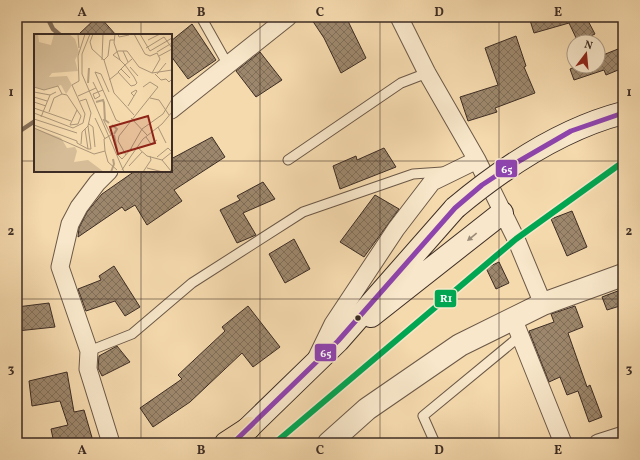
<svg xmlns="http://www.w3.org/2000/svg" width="640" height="460" viewBox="0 0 640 460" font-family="Vollkorn,serif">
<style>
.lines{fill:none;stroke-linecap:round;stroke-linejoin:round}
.stream{stroke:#86715b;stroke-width:4.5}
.building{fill:url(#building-cross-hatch);stroke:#3d2d25}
.service-casing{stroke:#6b5847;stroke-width:11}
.minor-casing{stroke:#6b5847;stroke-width:19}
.tertiary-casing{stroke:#6b5847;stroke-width:24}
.secondary-casing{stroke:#3d2d25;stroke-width:24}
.trunk-casing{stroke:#3d2d25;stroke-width:24}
.service{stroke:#f8e7ca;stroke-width:9}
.minor{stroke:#f8e7ca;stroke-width:17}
.tertiary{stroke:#f8e7ca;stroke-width:22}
.secondary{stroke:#f8e7ca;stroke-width:22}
.trunk{stroke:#f5daae;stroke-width:22}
.secondary-bridge-casing{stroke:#3d2d25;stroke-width:24;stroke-linecap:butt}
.secondary-bridge{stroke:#f8e7ca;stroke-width:22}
.bus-1-casing{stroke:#f8e7ca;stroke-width:8}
.bus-1{stroke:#8e44ad;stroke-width:5}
.rail-1-casing{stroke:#f8e7ca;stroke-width:9}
.rail-1{stroke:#00a651;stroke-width:6}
.oneway{fill:#9a8a78}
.grid{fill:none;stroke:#3d2d25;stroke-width:1;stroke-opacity:0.55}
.bus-dot{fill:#3d2d25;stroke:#f8e7ca;stroke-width:1.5}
.inset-river{fill:none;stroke:#b69f7f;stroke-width:2}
.inset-road{fill:none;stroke:#ab9577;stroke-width:1}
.view{fill:#8f2418;fill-opacity:0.15;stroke:#8f2418;stroke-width:2}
.inset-edge{fill:none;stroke:#3d2d25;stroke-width:2}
.line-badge{stroke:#f8e7ca;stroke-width:1.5}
.badge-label{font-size:11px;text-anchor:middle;font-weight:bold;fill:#fff}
.neatline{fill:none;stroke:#3d2d25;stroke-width:1.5}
.grid-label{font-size:13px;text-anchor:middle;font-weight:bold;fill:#3d2d25}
</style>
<defs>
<pattern id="building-cross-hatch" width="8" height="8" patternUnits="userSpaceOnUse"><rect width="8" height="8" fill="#9d876c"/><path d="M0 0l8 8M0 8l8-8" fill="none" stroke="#816f59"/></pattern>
</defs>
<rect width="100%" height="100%" fill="#f5daae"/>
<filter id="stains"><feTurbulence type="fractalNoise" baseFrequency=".005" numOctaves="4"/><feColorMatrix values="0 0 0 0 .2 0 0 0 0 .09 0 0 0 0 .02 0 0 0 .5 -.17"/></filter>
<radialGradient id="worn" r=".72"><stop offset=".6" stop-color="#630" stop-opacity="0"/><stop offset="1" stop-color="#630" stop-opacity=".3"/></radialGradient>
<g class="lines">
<path class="stream" d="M47,17L53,29L60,35
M17,133L35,121"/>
</g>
<path class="building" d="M97,17H100L116,35H78Z
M310,17H346L366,58L341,73L324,38Z
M529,17H586L595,34L578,42L569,23L534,33Z
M192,24L216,60L188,79L171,56V41Z
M516,36L526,66L524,67L535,93L495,108L497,112L468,121L460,97L498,85L485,48Z
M618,49L623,62V68L606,75L604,70L574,80L570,69L577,66H598V57Z
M260,52L282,80L256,97L236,71Z
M212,137L225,157L174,190L182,201L147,225L135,205L125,211L122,207L78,237L79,228L87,212L102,194L135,171H171V159Z
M384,148L396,167L340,189L333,166L356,156L357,160Z
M263,182L275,199L243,213L256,235L237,243L220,210L240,200L237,196Z
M375,195L399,209L364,257L340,242Z
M572,211L587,247L567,256L551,219Z
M294,239L310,269L285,283L269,254Z
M499,262L509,283L496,289L486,268Z
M114,266L140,307L125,316L115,301L86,311L78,289L101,280L99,276Z
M623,289V305L607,310L602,297Z
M49,303L55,327L17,331V307Z
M248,306L280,347L253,367L242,353L190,402L153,427L140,408L182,379L178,375L225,331L222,327Z
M575,306L583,327L568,333L587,387L590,385L602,417L589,422L578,391L567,395L560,377L549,382L529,331L554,322L551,314Z
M117,346L130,362L102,376L98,368L99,356Z
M67,372L74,412L84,410L93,441L79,443H54L51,429L68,425L60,401L32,406L29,381Z"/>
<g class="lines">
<defs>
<path id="service" d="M201,17L228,65
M288,160L401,83L427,73
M89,351L132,334L192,283L303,212L413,174L442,172
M435,443L423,416L520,336"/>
<path id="minor" d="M399,17L427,73L477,160L516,239L543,304
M171,110L288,17
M109,171L97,183L79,207L70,224L60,267L89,351L88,369L111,443
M513,318L563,443
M317,357L333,324L396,229L432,182L477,160
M598,443L623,435"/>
<path id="tertiary" d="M329,443L367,409L460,345L543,304L623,275"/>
<path id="secondary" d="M371,316L502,213
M235,441L338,341L455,208"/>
<path id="trunk" d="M226,443L249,428"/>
</defs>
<use href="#service" class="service-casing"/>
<use href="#minor" class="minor-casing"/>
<use href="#tertiary" class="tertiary-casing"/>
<use href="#secondary" class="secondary-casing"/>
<use href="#trunk" class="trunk-casing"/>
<use href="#service" class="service"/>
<use href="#minor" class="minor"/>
<use href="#tertiary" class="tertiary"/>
<use href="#secondary" class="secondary"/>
<use href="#trunk" class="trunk"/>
<defs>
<path id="secondary-bridge" d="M455,208C504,167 561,129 623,113"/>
</defs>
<use href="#secondary-bridge" class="secondary-bridge-casing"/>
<use href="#secondary-bridge" class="secondary-bridge"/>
<defs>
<path id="bus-1" d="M233,443L338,341L455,208L482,185L514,164L571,131L623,113"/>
</defs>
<use href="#bus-1" class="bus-1-casing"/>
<use href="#bus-1" class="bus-1"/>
<defs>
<path id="rail-1" d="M275,443L516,239L623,162"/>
</defs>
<use href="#rail-1" class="rail-1-casing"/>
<use href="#rail-1" class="rail-1"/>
</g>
<defs><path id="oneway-solid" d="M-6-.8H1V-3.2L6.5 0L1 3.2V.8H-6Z"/></defs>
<use class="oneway" href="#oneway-solid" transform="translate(472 237) rotate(141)"/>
<path class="grid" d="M141,17V35M260,17V443M380,17V443M499,17V443M17,161H35M171,161H623M141,171V443M17,299H623"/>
<circle class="bus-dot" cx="358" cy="318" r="3.5"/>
<g transform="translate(34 34)">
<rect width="138" height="138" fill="#f5daae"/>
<path d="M0,0H4L5,8L17,11L20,0H35L41,5L45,18L41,26L44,37L18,39L15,43L33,42L38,51L32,60L27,51L10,56L0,53ZM0,94L27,104L33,114L41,113L43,117L40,128L54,126L70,138H0Z" fill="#d6bd97"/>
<path class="inset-river" d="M54,49L55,34M62,68L69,66L70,69L71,86L75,89M78,91L83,95L80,100M80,101L83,116M77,138L80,130L79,125"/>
<path class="inset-road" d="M44,0L45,14M56,0L48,20V40L90,138M59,0L56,8L58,15L70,26L80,59L100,81M81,0L80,9L86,26L91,31L98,25M84,0L85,3L95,1M100,0L111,20L116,22L123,19L126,25L118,39M106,0L116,17L138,4M114,6L126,0M112,14L130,3L138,14M84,17H93L105,33L118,39L138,36M84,17L79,21L86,26M89,17L94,28M123,18L138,9M125,22L138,15M68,26L69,0M70,26L74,22L76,6H80M91,31L100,43L103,49L101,51L97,52L84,38ZM96,33L104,42M87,35L96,44M121,40L127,46L132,45L135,48L138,45M123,40L132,29M75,46L85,38M59,48L66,62L61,65L59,60L69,56M0,53L10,56L24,52L28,60M0,58L16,61L22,58M75,58L67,40L61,38L82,86L86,88M44,62L62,54M0,63L13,67M116,64L125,66L135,81M46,67L52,65L57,79L54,92L48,98L47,110M0,68L12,72M94,72L103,57L102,56L97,59L100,62M0,74L37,87M15,78L20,64L28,60L33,61L47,82L44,90L36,91L43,76M0,79L39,94L49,89L51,80L38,51L45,47L44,22L51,0M7,83L16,61M61,84L71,105M97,84L113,101M0,85L43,99M69,85L77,101L70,105L71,117L74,128L83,136M55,90L59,93L61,113M0,91L43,107V109L54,115M124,93L132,109M0,94L60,120L71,117M51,95L54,115M112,103L117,110L123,106M103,113L113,122L128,126L137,137M54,115H57L54,92M96,116L108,95L129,80L138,65M84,121L88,125L98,114M92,121L84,107L85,102L124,53L116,48L109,53M97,122L109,105L128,90L138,78M123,123L134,114L138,118L128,126M95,132L108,118M113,134L129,138M88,136L97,122M109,138L117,126L116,122"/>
<path class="view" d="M114,82L121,109L84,120L76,93Z"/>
<rect width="138" height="138" class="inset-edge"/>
</g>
<g class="line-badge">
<rect x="495" y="159" width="23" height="19" rx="4" fill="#8e44ad"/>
<rect x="434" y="289" width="23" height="19" rx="4" fill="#00a651"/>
<rect x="314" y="343" width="23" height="19" rx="4" fill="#8e44ad"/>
</g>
<g class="badge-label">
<text x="507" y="173">65</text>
<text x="446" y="302">R1</text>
<text x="326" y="357">65</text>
</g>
<rect width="640" height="460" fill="none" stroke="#f5daae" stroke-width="44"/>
<g transform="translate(586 54) rotate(16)"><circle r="19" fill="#f8e7ca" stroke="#ad9d88"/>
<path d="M0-3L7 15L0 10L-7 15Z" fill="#8f2418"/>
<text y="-6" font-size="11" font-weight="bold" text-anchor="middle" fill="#3d2d25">N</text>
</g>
<rect x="22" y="22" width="596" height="416" class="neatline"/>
<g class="grid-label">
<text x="82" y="16">A</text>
<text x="201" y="16">B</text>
<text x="320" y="16">C</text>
<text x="439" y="16">D</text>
<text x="558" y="16">E</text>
<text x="11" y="96">1</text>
<text x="629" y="96">1</text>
<text x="11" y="235">2</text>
<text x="629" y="235">2</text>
<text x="11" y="373">3</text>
<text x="629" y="373">3</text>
<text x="82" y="454">A</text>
<text x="201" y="454">B</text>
<text x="320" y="454">C</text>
<text x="439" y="454">D</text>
<text x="558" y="454">E</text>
</g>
<rect width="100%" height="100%" filter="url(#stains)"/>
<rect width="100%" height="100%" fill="url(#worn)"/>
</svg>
